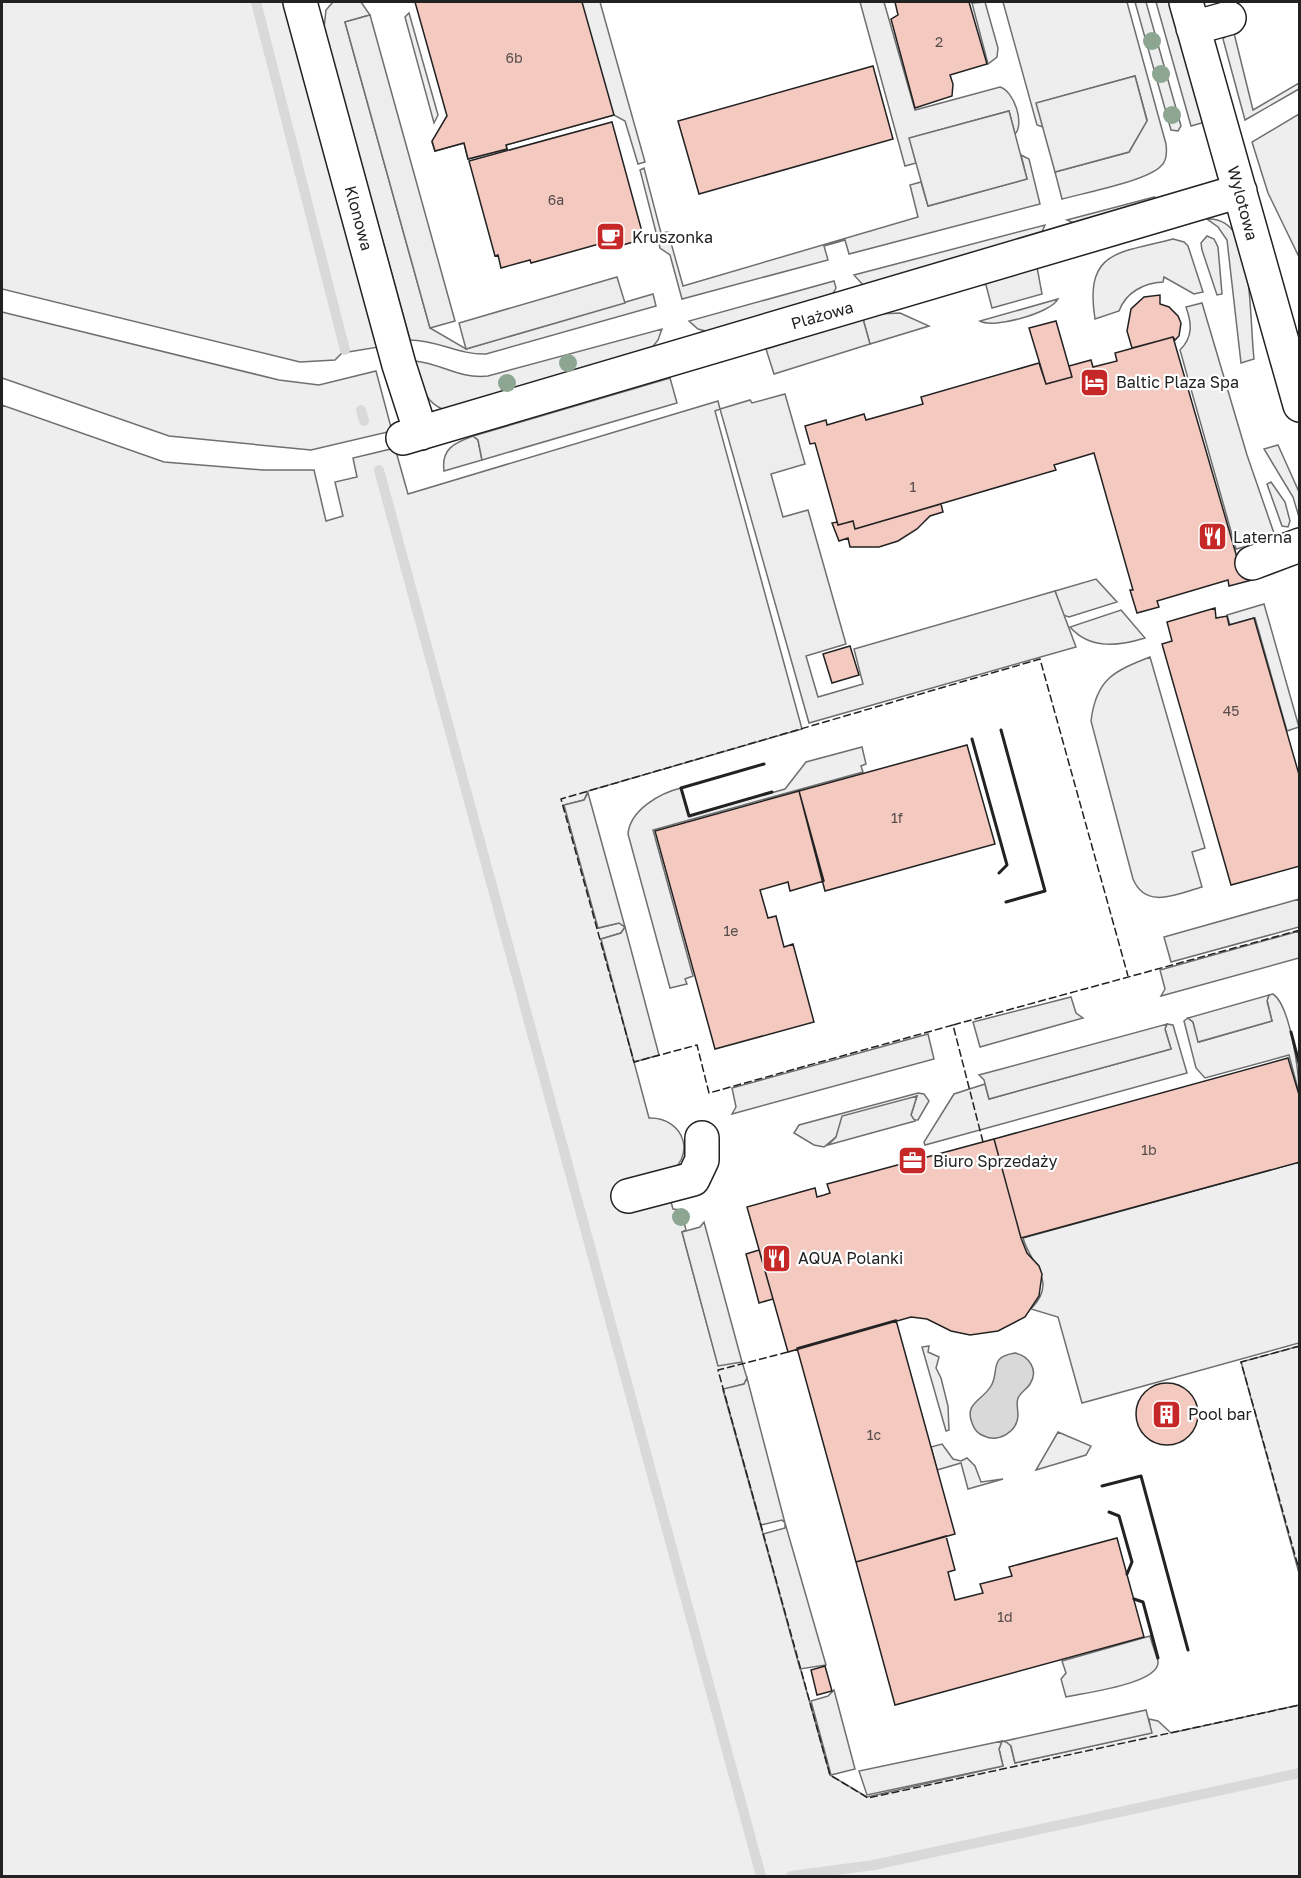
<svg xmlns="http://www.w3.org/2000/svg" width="1301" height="1878" viewBox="0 0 1301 1878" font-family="'Golos Text',sans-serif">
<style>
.green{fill:#eee;stroke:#6f6f6f;stroke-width:1.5}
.parking{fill:#ededed;stroke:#6f6f6f;stroke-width:1.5}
.water{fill:#d9d9d9;stroke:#6f6f6f;stroke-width:1.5}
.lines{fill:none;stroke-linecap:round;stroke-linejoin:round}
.stream{stroke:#d9d9d9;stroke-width:10}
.building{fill:#f3c9c0;stroke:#222;stroke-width:1.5}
.minor-casing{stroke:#222;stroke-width:36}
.minor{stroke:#fff;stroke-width:33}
.fence{stroke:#222;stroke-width:1.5;stroke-dasharray:8 3;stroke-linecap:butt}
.wall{stroke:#222;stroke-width:3}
.tree{fill:#8da692}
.labels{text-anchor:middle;stroke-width:4.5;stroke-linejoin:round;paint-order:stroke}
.number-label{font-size:14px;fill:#564c4a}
.street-label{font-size:16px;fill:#222;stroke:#fff}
.poi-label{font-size:16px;fill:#222;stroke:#fff;text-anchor:start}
</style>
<rect width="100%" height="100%" fill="#fff"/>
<path class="green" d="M2,2H285L379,347L342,353L335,360L300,362L2,289Z
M333,2H361L370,15L345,22L430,328L466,349L653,294L656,306L486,354C459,355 437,340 410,340L324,28L326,10Z
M555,2H600L645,162L638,164L625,121L614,115L506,145L507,149L468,159L464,143L435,151L432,142L447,116L576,80Z
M860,2H884L915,110L1000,87C1014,91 1025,124 1015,134L1009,111L910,138L916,163L905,166Z
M985,2L998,48L997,57L988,64L972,3Z
M1003,2H1127L1166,144C1167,152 1167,161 1161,166C1147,181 1084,193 1062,199L1055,172L1129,152L1147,120L1135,76L1037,103L1043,127L1037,125Z
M1135,2H1146L1181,126L1178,131L1171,130Z
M1156,2H1171L1205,122L1191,126Z
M409,13L438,115L434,123L405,17Z
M1233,29L1253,110L1299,83V89L1245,120L1223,39Z
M1299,114V257L1268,193L1252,142Z
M1021,155L1029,159L1040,204L849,254L845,240L824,246L828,260L682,299L670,255L660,248L640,170L644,168L661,233L668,232L683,286L918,217L910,185L921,182L928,206L1027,179Z
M1154,197L1160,199L1076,224L1067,220Z
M1207,219C1220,218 1231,225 1237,237C1252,270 1250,321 1254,359L1241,363L1227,240L1218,227Z
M1045,225L1041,234L863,285L854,275Z
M1207,236L1214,239L1218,247L1222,294L1217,295L1202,250L1201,243Z
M1173,239L1184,242L1188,246L1203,292L1194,294L1164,277L1163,282C1144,283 1126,292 1119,311L1095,319C1084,250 1119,253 1173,239Z
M834,281L836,288L831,297L709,332L698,329L689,321Z
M1058,299C1051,313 993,329 980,321Z
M1202,303L1247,455L1276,539L1236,549L1180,350C1193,337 1192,324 1186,307Z
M2,312L279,380L319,385L376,371L392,431L311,450L169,436L2,378Z
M900,313L929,326L870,344L863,319L878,314Z
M662,329L658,340L651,349L444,410C422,401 421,382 415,361C443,364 458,379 488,376Z
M718,401L720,409L715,411L802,729L588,791L584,800L564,805L598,928L619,923L625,927L621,933L601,939L649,1118C684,1117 699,1158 664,1176L673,1209L681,1210L686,1230L682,1232L718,1365L742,1362L747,1378L744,1384L723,1390L830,1775L867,1797L1003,1766L999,1749L1002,1741L1010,1743L1015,1763L1151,1733L1149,1719L1158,1721L1171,1733L1299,1705V1876H2V405L164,462L263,470H314L326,521L343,516L335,482L357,477L353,458L395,448L408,494Z
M473,436L478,440L482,460L444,471C441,449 454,443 473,436Z
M1278,445L1299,492V517L1293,497L1264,449Z
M1271,482L1285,502L1290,521L1288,527L1282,526L1267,484Z
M1096,579L1117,602L1069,617L1063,615L1055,591Z
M1264,604L1299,727L1287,731L1255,618L1230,625L1227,615Z
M1121,610L1145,638C1119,646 1090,650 1070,627Z
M1150,657L1205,848L1192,852L1202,887C1177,894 1146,910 1133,879L1091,721C1096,679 1114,671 1150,657Z
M862,747L866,764L861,766L863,772L653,830L693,976L685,979L687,984L670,988L628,834C630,810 660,793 681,788L689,816L785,789L806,762Z
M1273,994C1290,1005 1299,1071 1299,1093L1289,1055L1205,1078L1196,1068L1184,1021L1188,1018L1193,1022L1199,1042L1272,1021L1267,1000L1269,995Z
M1167,1024L1173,1025L1187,1073L925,1145L924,1142L954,1094L985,1084L989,1099L1171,1049L1165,1029Z
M918,1093L924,1094L929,1101L918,1120H913L911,1115L917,1096L836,1137L824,1147L814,1145L794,1133L799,1125Z
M1299,1162V1343L1082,1403L1058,1317L1031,1309C1059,1280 1030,1265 1023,1238Z
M929,1346L928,1352L939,1357L936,1368L941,1378L948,1406L949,1430L946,1431L922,1347Z
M1299,1346H1300L1299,1573L1241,1362Z
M1058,1432L1091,1446L1086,1455L1036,1470Z
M942,1444L953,1459L961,1461L967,1458L975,1466L981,1482L1003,1479L968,1489L961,1463L937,1470L931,1447Z
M1150,1636C1152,1644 1157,1657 1158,1661C1161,1684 1082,1693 1066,1697L1061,1679L1066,1673L1062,1661Z"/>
<path class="parking" d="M370,15L455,321L430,328L345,22Z
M1135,76L1147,121L1129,152L1055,172L1036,103Z
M1009,111L1027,179L928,206L909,138Z
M1037,267L1042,294L992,308L986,285L982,284Z
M617,277L625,303L466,349L459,323Z
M863,319L870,344L774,374L766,349Z
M670,378L677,403L482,460L478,440L473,436Z
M785,394L805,464L771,474L783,517L808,510L846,644L806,656L818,697L863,684L854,649L1055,591L1076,647L809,723L720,409L750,400L752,403Z
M588,793L625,927L659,1055L634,1062L601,939L621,933L625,927L619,923L598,928L564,805L584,800Z
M1299,899V927L1171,962L1164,937Z
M1299,931V958L1161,996L1165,989L1160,970Z
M1269,995L1267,1001L1272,1021L1198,1042L1193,1022L1188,1018Z
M1071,997L1076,1013L1083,1018L980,1047L973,1022Z
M1167,1024L1165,1029L1171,1049L989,1099L984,1080L979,1075Z
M928,1034L934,1059L732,1114L736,1107L732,1088Z
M917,1096L911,1115L915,1121L828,1145L836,1137L842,1116Z
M704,1222L742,1362L718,1366L682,1232L700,1227Z
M747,1378L785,1523L826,1665L800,1669L763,1534L785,1528V1523L782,1520L761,1525L723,1389L744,1384Z
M834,1690L855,1769L831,1775L811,1701L828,1696Z
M1146,1710L1152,1733L1015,1763L1011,1746L1005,1741Z
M1002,1741L999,1749L1003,1766L867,1795L859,1771Z"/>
<path class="water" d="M1015,1353C1029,1356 1039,1370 1030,1384C1027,1389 1021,1392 1018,1398C1016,1404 1018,1409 1018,1416C1017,1432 998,1443 984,1436C978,1434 974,1429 972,1423C964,1403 983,1400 991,1386C1000,1371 988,1357 1015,1353Z"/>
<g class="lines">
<path class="stream" d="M256,2L345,350
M361,410L364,421
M379,470L761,1876
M791,1876L874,1865L1300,1773"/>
</g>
<path class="building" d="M415,2H582L614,115L506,145L507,149L468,159L464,143L435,151L432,141L447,116Z
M895,2H969L987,64L950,75L953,84L952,96L915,108L891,19L898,15Z
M873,66L893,139L699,194L678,121Z
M612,122L644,239L619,246L617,239L531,263L530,260L501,268L498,255L495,256L469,161Z
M1160,295V304L1169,307L1178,316L1181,323L1179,336L1175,340L1173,337L1132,348L1127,331L1131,309L1144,297Z
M1056,321L1072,377L1046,384L1029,328Z
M1173,337L1238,561L1246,559L1252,580L1229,586L1228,580L1157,601L1159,607L1137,613L1130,590H1133L1094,453L1054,465L1056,470L855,529L853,521L838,525L815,443L810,444L805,426L826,420L827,425L864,414L866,420L923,404L921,397L1039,363L1046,384L1072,377L1069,366L1091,360L1093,367L1117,361L1115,353Z
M941,504L943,512L930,516L917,529L898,541L879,547H850L848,538L839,541L832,523L837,522L838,525L853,521L855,529Z
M1215,608L1216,618L1227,616L1229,625L1254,618L1300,778V866L1231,885L1162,644L1172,641L1167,622Z
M850,646L859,675L832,683L823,654Z
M967,745L995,844L825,891L799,791Z
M799,791L824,881L790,891L788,882L760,890L768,918L776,916L784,947L793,944L814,1022L715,1049L655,831Z
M1288,1058L1300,1098V1162L1021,1238L994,1139Z
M994,1139L1021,1238L1027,1253L1039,1266L1042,1274L1039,1296L1025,1317L998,1331L970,1335L951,1331L927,1319L911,1317L788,1352L747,1207L815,1188L817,1197L824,1195L830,1193L827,1184Z
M759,1250L773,1299L759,1303L746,1254Z
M896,1320L955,1534L856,1562L797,1348Z
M1136 1414a31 31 0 1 1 62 0a31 31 0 1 1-62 0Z
M946,1536L955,1570L948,1572L955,1600L983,1593L980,1584L1012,1576L1009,1567L1117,1538L1144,1637L895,1705L856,1562Z
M825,1666L832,1691L817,1695L811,1670Z"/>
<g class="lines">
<defs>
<path id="minor" d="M300,2L399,365L421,433
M1186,2L1300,405
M1193,28L1229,18
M403,438L1240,191
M1252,563L1300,545
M628,1196L693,1179L702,1160V1138"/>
</defs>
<use href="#minor" class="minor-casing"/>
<use href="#minor" class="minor"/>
<path class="fence" d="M953,1025L709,1093L697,1045L634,1062L561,799L1040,659L1128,976
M983,1142L953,1025L1300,930
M1300,1346L1241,1362L1300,1573
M788,1352L718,1370L830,1775L868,1798L1300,1705"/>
<path class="wall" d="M1001,730L1045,891L1006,902
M972,739L1007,865L999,873
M764,764L681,788L689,816L772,792
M1291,1032L1300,1067
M1102,1486L1141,1476L1188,1650
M1109,1512L1119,1516L1132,1562L1127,1574
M1134,1599L1143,1602L1158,1658"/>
</g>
<g class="tree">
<circle cx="1152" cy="41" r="9"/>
<circle cx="1161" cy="74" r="9"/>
<circle cx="1172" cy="115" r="9"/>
<circle cx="568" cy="363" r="9"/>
<circle cx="507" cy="383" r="9"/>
<circle cx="681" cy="1217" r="9"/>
</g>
<defs>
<symbol id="cafe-square" viewBox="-11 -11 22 22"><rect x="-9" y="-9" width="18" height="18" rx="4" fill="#c62828" stroke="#fff"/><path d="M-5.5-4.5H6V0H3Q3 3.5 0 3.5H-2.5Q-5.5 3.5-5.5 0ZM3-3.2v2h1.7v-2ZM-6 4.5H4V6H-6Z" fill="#fff"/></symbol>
<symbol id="hotel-square" viewBox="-11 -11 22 22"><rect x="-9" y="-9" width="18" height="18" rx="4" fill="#c62828" stroke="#fff"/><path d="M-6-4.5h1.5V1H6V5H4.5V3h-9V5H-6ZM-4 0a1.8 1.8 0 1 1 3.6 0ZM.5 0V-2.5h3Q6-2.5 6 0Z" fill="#fff"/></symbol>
<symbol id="restaurant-square" viewBox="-11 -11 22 22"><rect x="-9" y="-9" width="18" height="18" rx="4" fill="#c62828" stroke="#fff"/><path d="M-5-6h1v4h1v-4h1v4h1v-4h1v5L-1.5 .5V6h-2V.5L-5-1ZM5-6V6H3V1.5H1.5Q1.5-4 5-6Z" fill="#fff"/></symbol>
<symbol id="office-square" viewBox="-11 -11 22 22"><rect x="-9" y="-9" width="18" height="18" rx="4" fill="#c62828" stroke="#fff"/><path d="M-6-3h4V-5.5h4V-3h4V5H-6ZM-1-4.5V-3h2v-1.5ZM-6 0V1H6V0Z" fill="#fff"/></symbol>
<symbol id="building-square" viewBox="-11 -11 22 22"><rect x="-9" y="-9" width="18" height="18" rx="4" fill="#c62828" stroke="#fff"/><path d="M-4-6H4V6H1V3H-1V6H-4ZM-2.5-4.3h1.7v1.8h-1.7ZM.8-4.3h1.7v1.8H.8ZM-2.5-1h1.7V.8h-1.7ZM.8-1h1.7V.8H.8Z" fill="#fff"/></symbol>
</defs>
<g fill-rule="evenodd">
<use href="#cafe-square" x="594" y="220" width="33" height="33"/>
<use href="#hotel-square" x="1078" y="366" width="33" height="33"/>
<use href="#restaurant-square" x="1196" y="520" width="33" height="33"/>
<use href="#office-square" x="896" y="1144" width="33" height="33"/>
<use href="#restaurant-square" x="760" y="1242" width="33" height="33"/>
<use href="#building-square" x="1150" y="1398" width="33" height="33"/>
</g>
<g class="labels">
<g class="number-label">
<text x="939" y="47">2</text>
<text x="514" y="63">6b</text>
<text x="556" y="205">6a</text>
<text x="913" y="492">1</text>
<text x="1231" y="716">45</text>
<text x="897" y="823">1f</text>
<text x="731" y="936">1e</text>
<text x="1149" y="1155">1b</text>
<text x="874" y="1440">1c</text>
<text x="1005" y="1622">1d</text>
</g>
<g class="street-label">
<text transform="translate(1243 203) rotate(75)" y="6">Wylotowa</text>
<text transform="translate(359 218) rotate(75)" y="6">Klonowa</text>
<text transform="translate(822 315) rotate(-16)" y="6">Plażowa</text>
</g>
<g class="poi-label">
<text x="632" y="243">Kruszonka</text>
<text x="1116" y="388">Baltic Plaza Spa</text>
<text x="1233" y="543">Laterna</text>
<text x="933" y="1167">Biuro Sprzedaży</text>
<text x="798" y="1264">AQUA Polanki</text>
<text x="1188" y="1420">Pool bar</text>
</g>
</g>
<rect width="1301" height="1878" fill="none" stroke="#222222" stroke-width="6"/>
</svg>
